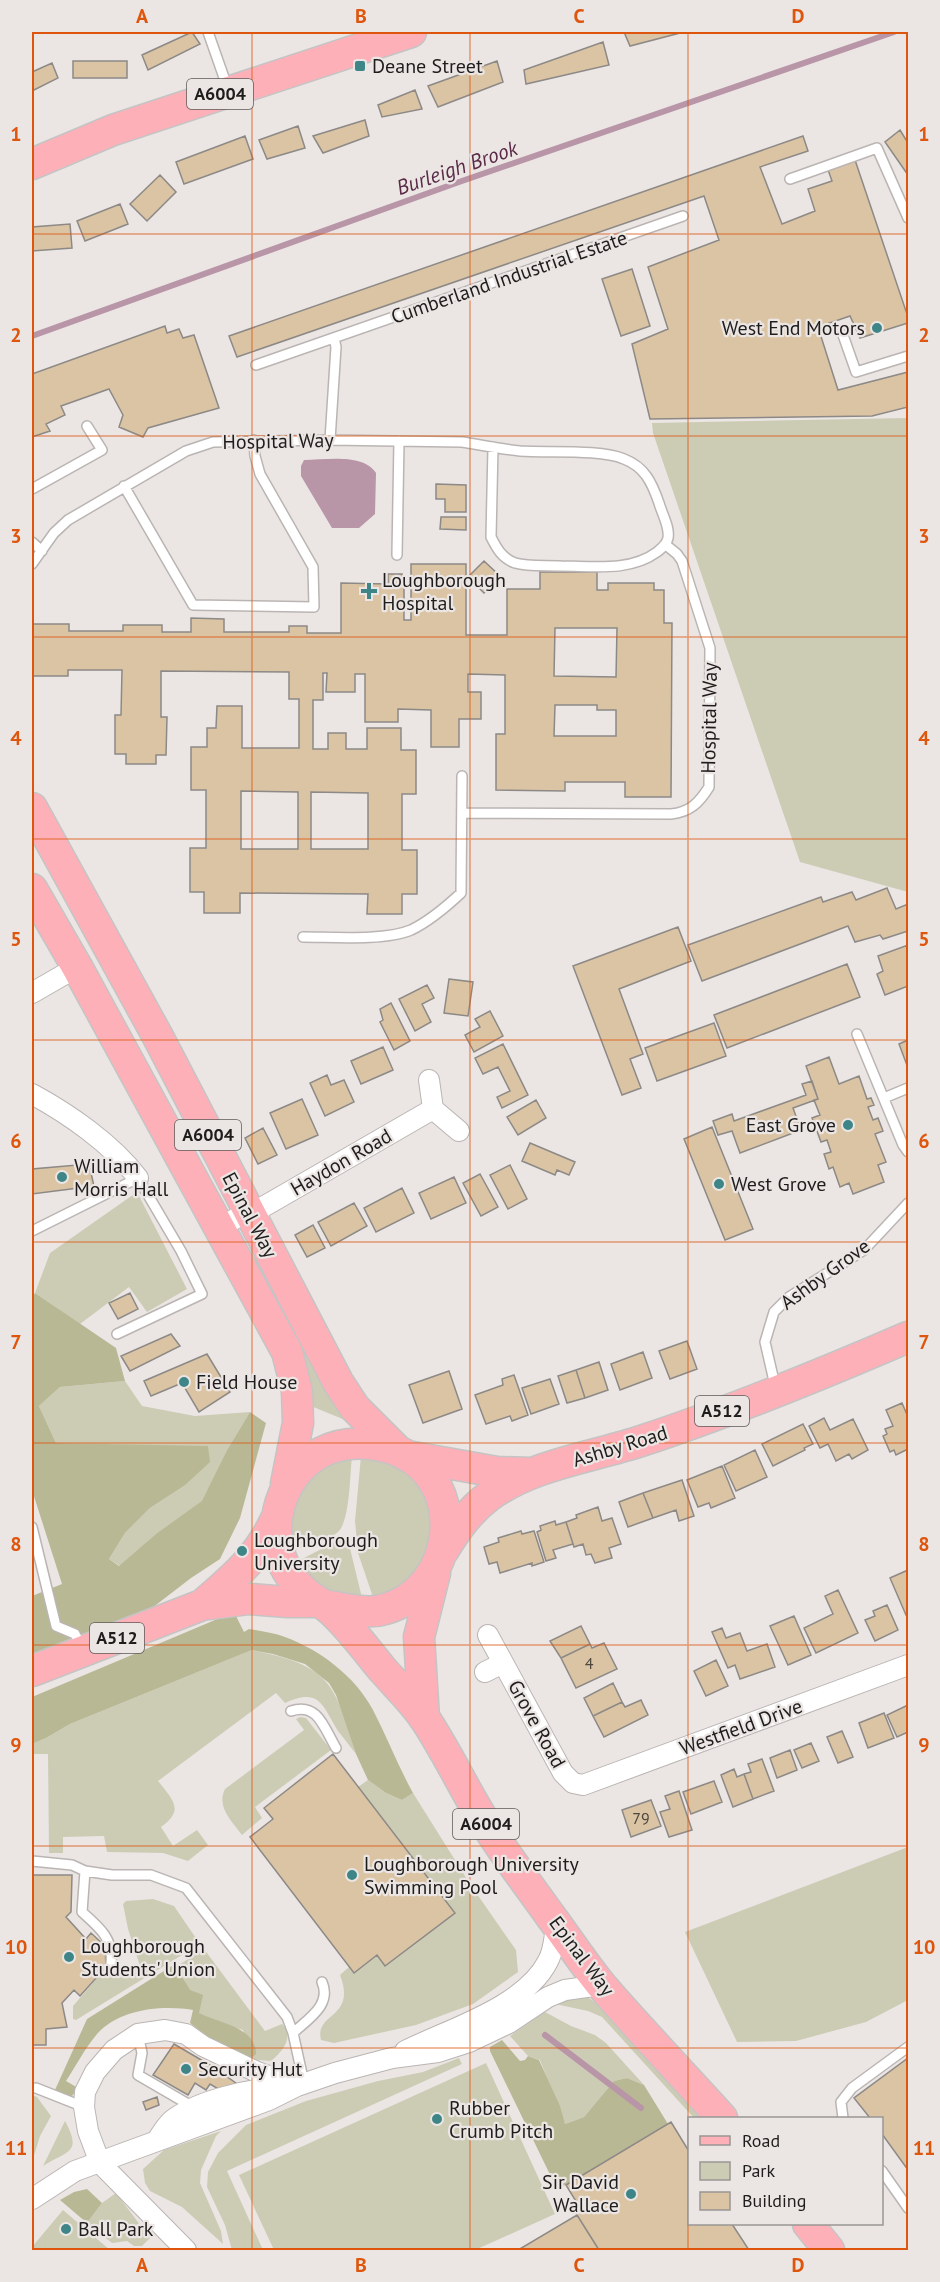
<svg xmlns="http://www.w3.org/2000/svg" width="940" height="2282" viewBox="0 0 940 2282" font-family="'PT Sans',sans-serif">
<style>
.green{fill:#ccccb5}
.forest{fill:#b9b894}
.water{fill:#b995a8}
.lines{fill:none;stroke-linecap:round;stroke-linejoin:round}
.stream{stroke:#b995a8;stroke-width:6}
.building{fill:#dbc4a4;stroke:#8c8986;stroke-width:1.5;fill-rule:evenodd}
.service-casing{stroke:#bab5b3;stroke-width:12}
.minor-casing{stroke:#bab5b3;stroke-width:22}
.primary-casing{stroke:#c5c4c4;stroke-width:33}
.service{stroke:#fff;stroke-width:9}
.minor{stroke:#fff;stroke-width:20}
.primary{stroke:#feb0b8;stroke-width:30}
.grid{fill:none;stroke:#de560d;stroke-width:1.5;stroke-opacity:0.55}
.poi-dot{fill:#3d8587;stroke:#ebe6e4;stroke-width:2}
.labels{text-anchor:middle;stroke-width:4.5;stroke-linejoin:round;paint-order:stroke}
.number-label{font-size:16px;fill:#4e473e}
.shield{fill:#ebe6e4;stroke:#5c5958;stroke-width:1.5}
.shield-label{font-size:18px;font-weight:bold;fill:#1f1d1c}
.poi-label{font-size:20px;fill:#1f1d1c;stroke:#ebe6e4;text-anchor:start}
.street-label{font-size:20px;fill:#1f1d1c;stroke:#ebe6e4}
.water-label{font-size:21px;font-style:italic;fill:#592946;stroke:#ebe6e4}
.neatline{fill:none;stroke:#de560d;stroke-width:2}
.grid-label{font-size:20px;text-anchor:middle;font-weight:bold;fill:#de560d}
</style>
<rect width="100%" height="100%" fill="#ebe6e4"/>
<path class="green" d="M908,418V892L800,862L653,433L652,423Z
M137,1192L187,1289L147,1312L129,1287L80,1324L35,1293L50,1253Z
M264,1262L350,1422L306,1404L264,1286Z
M125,1381L142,1406L195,1416L250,1412L227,1450L203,1501L157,1533L120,1566L109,1559L125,1533L150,1508L184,1486L208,1447L56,1443L39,1406L60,1387Z
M352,1456C350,1473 350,1519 339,1531C330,1541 304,1547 291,1551L289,1512L296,1494L321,1468Z
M361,1456L377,1459L398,1466L415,1480L430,1499L436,1544L415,1579L374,1600L358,1553L355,1521Z
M347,1536L363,1602L324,1593L296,1562Z
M252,1650C331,1666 334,1682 356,1754C350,1746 344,1739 338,1731C322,1705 320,1687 285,1703L276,1693L158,1781C173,1800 185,1810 161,1827L173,1846L197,1830L208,1845L188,1861L163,1853L107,1852L104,1836L63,1837V1853H49L48,1754H32V1744L46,1738L70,1724Z
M300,1717L306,1718L331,1750L255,1807L262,1818L242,1835C232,1821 216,1807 225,1789L304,1730L296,1719Z
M368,1780L386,1793L402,1800L413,1793L470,1884L516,1950L518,1972L473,2004L416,2025L334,2043L321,2040C314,2012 357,2019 340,1975L349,1967L354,1973L377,1955L385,1966L455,1913L358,1787Z
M908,1847V2000L866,2022L796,2041L737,2042L685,1932Z
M153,1899L174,1906L200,1944L76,2020L73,2019V2006L104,1970L126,1973L140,1966L128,1929L123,1904L126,1901Z
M204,1949L265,2031L282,2024C295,2037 282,2052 271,2061L250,2059L243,2030C230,2026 209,2023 199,2013C193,2006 186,1978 177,1966Z
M578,1994L589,1998L599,2005L705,2118H694L602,2017L588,2011L555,2004Z
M545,2012L571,2026L595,2035L606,2043L644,2085L627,2078L614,2081L584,2117L565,2124L540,2060L528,2056L510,2036Z
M459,2058L462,2064L227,2171L263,2250H232L225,2225L207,2187L208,2172L218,2153L246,2125L306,2101L378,2081L423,2072Z
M486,2063L555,2214L475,2250H274L239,2175Z
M32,2095L37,2097L51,2116L40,2136L32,2162Z
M65,2121C82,2153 69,2150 43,2166Z
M221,2131L216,2136L201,2170L200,2183L221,2231L223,2244L182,2207L150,2191L145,2183L143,2169L164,2150Z
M116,2193L150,2238L142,2246H134L127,2241L112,2243L87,2223L102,2203Z
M63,2210L110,2250H32V2247Z"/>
<path class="forest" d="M35,1293L116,1348L125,1381L60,1387L39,1406L56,1443L208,1446L210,1462L184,1486L150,1508L125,1533L109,1559L119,1566L157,1533L202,1501L227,1450L250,1412L266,1423L240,1518L220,1559L191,1578L126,1628L32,1662V1596L62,1584L32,1490V1298Z
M234,1612L244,1632L249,1629C261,1631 274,1633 285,1637C320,1650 355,1676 373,1710C387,1737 398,1766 413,1793L402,1800L386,1793L368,1780L356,1754L336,1695L329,1683L305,1664L273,1654L252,1650L70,1724L46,1738L32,1744V1697Z
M175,1964L190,1990L203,1995L199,2013C219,2023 256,2027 256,2054L250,2059L220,2046L190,2023L193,2010C161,2005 120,2009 97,2034C85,2048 76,2066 66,2081L78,2088L72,2096L60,2095L55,2090L87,2019Z
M502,2040L520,2061L525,2060L528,2056L539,2060L560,2106L565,2124L584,2117L614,2081L627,2078L644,2085L668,2124L566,2185L556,2187L490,2051V2047Z
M87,2189L102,2203L87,2223L60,2200L74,2192Z"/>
<path class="water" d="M304,460C326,460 363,453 376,473L375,514L359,528H332L301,476V466Z"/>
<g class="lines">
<path class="stream" d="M32,336L459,182L894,32
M545,2035L641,2108"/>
</g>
<path class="building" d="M192,32L200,44L148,70L142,55Z
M624,32H684L630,46Z
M603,42L609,65L526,84L524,70Z
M73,61H127V78H73Z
M497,61L503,82L438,107L428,86Z
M52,63L58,78L32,91V72Z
M415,90L422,109L382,117L378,105Z
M365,120L369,136L323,153L313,136Z
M298,126L305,148L267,159L259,140Z
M900,130L908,143V175L885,142Z
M245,136L253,159L184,184L176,162Z
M803,136L808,151L760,167L782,224L815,211L808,189L832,181L827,167L854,157L908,317V323L860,338L850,316L818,327L838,390L908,372V407L872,416L650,419L632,344L668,329L648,267L719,240L704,196L237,357L229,336Z
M160,175L176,192L147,221L130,204Z
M120,204L128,224L85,241L77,221Z
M70,224L72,248L32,251V227Z
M632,269L650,326L621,336L602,279Z
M165,326L167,333L179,329L183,338L194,335L219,408L148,428L143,437L119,427L123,415L109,389L61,406L65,415L46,424L50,431L32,437V374Z
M436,484L466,485V512H445V499H436Z
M441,517H466V530L440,529Z
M484,561L501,577L484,593L468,577Z
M411,564H466V635H507V589H540V572H597V590H608V583H654V590H664V623H672L671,797H625V782H565V791L496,790V734H505V675L468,674V692H481V719H459V747H431V710L398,709V722H365V674H355V692H326L327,673H323V700H313V749H328V733H346V749H367V728H401V750H416V794H402V850H417V894H402V914H367L368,894L240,893V913H204V892H190V848H206V790H191V747H207V728H216L217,706H242V748H299V699H289V672L161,671V717H167L166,755H156V764H126V754H115V715H121L122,670H68V676H32V624H69V631H123V625H162V632H191V618L224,619V632H289V626H307V633H341V583L388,584V574H402V584H404V620H411ZM555,628H617L616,677L554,676ZM555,705H597V710H616V736H554ZM241,791L298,792V849H241ZM311,792L368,793V849H311Z
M887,888L896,909L908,904V931L883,939L880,935L855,942L848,926L702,981L688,945L821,897L823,902L852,892L856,900Z
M678,927L691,961L619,989L643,1054L630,1059L641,1088L622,1095L573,966Z
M908,945V986L885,995L877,974L883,971L878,956Z
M847,964L860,997L727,1048L714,1015Z
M449,979L473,982L468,1016L444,1013Z
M427,985L434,998L422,1004L431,1022L415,1031L399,999Z
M391,1003L410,1041L394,1050L380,1022L383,1020L380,1009Z
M490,1011L503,1036L474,1052L465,1035L480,1027L475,1019Z
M714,1023L726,1056L657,1081L645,1048Z
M908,1040V1068L899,1044Z
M503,1044L528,1095L502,1108L497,1097L510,1091L498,1067L483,1074L475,1058Z
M383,1047L393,1070L361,1084L351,1061Z
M829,1057L839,1084L859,1076L867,1099L871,1098L874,1105L868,1107L873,1120L878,1118L883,1131L875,1134L886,1162L878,1165L884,1182L853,1194L849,1183L840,1187L833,1167L829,1169L824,1154L831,1152L827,1140L821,1142L812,1118L820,1115L814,1100L818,1099L806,1066Z
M327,1075L331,1085L344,1080L354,1102L325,1116L310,1083Z
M812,1081L818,1099L793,1108L801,1130L740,1153L732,1131L718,1135L713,1121L732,1114L734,1121L806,1095L802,1084Z
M302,1099L318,1135L286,1149L270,1113Z
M536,1100L546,1118L518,1135L507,1117Z
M712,1127L753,1229L725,1240L684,1139Z
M263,1128L277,1155L258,1164L245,1138Z
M530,1143L575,1162L569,1175L557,1170L555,1175L522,1161Z
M89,1164L94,1186L32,1194V1169Z
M510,1165L527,1199L508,1209L490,1175Z
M480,1174L498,1207L481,1216L463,1183Z
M454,1177L466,1203L431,1219L419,1193Z
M402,1188L414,1213L376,1232L364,1208Z
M354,1203L367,1226L331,1246L318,1222Z
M313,1225L325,1248L307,1257L295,1235Z
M130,1293L138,1309L118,1319L109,1303Z
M171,1334L180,1346L130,1371L121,1356Z
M687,1341L697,1369L670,1379L659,1351Z
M643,1352L652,1378L620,1390L611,1364Z
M207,1354L230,1392L199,1412L182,1383L151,1396L144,1381Z
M599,1362L608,1390L585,1398L576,1370Z
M576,1370L585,1398L567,1403L558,1376Z
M449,1371L462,1409L423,1423L409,1385Z
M514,1375L528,1415L512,1421L510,1416L486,1424L475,1395L503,1385L502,1379Z
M550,1379L559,1404L531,1414L522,1388Z
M902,1403L908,1417V1449L896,1455L894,1450L890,1452L883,1436L887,1434L885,1429L893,1426L886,1410Z
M824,1418L830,1430L853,1419L868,1450L852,1459L849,1454L836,1461L828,1444L820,1448L809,1426Z
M803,1424L813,1444L804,1448L805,1450L773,1466L762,1444Z
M755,1450L767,1477L736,1491L724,1465Z
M722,1466L735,1498L711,1508L709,1503L698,1507L687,1480Z
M682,1480L694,1516L679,1521L676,1510L653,1518L643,1493Z
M643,1493L653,1518L628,1527L619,1502Z
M598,1507L602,1521L612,1518L621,1544L609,1548L612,1558L595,1563L591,1554L586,1555L583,1544L574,1547L566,1522L577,1518L576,1515Z
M555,1521L556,1525L566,1522L573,1544L553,1550L556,1558L546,1561L537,1532L541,1530L540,1526Z
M521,1531L522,1534L534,1531L544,1562L532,1566V1563L500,1573L497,1562L489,1564L484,1547L499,1542L498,1538Z
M908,1566V1614L906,1615L890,1578L908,1570Z
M838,1590L858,1633L816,1653L804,1628L833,1614L825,1596Z
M887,1605L898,1630L875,1641L865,1620L875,1616L873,1611Z
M794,1616L811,1655L788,1665L770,1626Z
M581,1626L590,1644L561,1658L550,1641Z
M722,1628L726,1638L740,1633L747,1651L767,1644L775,1667L740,1679L735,1665L728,1668L712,1632Z
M604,1643L617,1669L576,1688L561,1658L590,1644L592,1648Z
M716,1660L728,1686L706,1696L694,1671Z
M613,1683L622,1702L593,1716L584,1698Z
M641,1700L648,1715L604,1737L593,1716L622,1702L625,1707Z
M908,1705V1732L897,1737L887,1715Z
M884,1713L894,1738L868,1748L859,1723Z
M842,1731L853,1757L838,1763L827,1737Z
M811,1743L819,1761L802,1768L794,1750Z
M790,1750L797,1770L777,1778L770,1758Z
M333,1754L455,1913L385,1966L377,1955L354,1973L250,1837L273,1819L264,1808Z
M762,1759L774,1791L753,1799L744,1774L751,1772L748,1764Z
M734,1769L737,1777L744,1774L753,1799L733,1807L721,1775Z
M714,1781L722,1802L691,1814L683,1792Z
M679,1791L692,1830L669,1837L660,1812L670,1809L665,1796Z
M651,1800L661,1826L631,1837L622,1810Z
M32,1875H72L71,1912L66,1917L86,1939L91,1933L105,1946L106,1967L80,1996L74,1990L62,2003L67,2027L46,2029V2045H32Z
M174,2044L215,2068L240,2086L220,2090L210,2084L206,2090L195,2083L188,2095L153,2075Z
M908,2058V2170L882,2134V2118H870L854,2098Z
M157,2097L159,2105L146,2110L143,2102Z
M671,2122L690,2153V2224H732L749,2250H599L572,2207L577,2203L566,2185Z
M577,2215L599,2250H518Z"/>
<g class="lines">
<defs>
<path id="service" d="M208,32L228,89
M790,179L877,148L908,218
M843,335L856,372L908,356
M256,365L683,216
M330,440L336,347L334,338
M124,486L193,605L314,607L313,567L260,474L255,456L254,440
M32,489L102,450L87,426
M32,542L42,551
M397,555L399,441
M32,564L54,533L68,520L186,451L213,442L330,440L462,442C481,445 501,449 520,451C548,453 601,449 624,459C645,467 652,483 659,503C662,514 670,527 668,538C667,544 662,548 657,552C630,572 593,566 561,566C546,565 529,567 515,563C502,558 497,549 491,537L493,447
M462,813L671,814C690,812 699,803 709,787L710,648L682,561L677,554L666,545
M303,937C332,937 385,941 411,930C430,921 446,907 461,893L462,776
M857,1034L903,1145L908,1152
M884,1098L908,1088
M32,1231L138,1178L181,1251L202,1294L117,1334
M777,1386L774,1381L765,1342L774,1312L789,1297L864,1250L908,1203
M32,1527L56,1626L75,1634L82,1648
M291,1711C318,1702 324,1728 336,1748
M32,1861L72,1865L85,1871L112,1875H151L186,1888L287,2017L293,2033L304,2083
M85,1871L82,1912C99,1927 114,1939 111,1963
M293,2033C308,2019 332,2005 322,1982
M138,2034L142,2053L138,2075L193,2107
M36,2088L84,2107
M843,2118L841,2102L852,2088L908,2047
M882,2171L908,2208"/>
<path id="minor" d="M32,993L77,967
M429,1080L433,1109L459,1131
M32,1094C69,1114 112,1144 138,1178
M218,1229L248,1211L263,1207L433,1109
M488,1635L563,1773L573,1783L583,1785L908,1665
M485,1672L503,1663
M405,2051C449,2029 525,2007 548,1961C554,1951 554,1936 557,1924
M157,2140C162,2133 167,2123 175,2118C201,2100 250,2089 282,2087
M32,2199L75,2171L269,2100L297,2086L335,2073L392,2058L438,2052L469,2042L509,2023L548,1997L565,1990L601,1985
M186,2250L100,2163L88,2131L84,2107L85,2092L95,2072L114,2050L138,2034L165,2030L186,2034L203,2046L257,2072L297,2086"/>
<path id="primary" d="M32,164L113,130L411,32
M32,808L157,1035L338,1382L355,1408L399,1452
M32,889L77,967L287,1352L297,1391L298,1423L286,1484
M407,1456L497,1472L531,1473
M443,1551C456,1530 469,1511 489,1496C532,1465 588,1458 638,1442C730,1412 820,1375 908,1337
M202,1605C234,1577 258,1558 276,1519
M327,1606C345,1608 368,1615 385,1609C456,1589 469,1483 400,1452C374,1441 344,1440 320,1453C286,1472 270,1513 279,1550C283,1571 299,1589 317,1601C320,1603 325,1605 327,1607C345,1621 367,1651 382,1669C396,1685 413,1701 425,1719C449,1755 467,1796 491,1832C509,1860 530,1887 549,1914C567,1938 583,1963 602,1986C641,2031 682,2074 722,2118
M32,1671L202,1605L249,1599L288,1602H318
M424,1718L419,1637L435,1573
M808,2224L829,2250"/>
</defs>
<use href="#service" class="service-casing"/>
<use href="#minor" class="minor-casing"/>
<use href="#primary" class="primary-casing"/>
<use href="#service" class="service"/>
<use href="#minor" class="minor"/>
<use href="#primary" class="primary"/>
</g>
<path class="grid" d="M252,32V2250M470,32V2250M688,32V2250M32,234H908M32,436H908M32,637H908M32,839H908M32,1040H908M32,1242H908M32,1443H908M32,1645H908M32,1846H908M32,2048H908"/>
<g class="poi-dot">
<rect x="354" y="60" width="12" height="12" rx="3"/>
<circle cx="877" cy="328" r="6"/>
<path d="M366 582h6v6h6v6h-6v6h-6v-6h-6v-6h6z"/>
<circle cx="848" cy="1125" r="6"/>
<circle cx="62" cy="1177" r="6"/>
<circle cx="719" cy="1184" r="6"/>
<circle cx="184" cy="1382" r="6"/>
<circle cx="242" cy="1551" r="6"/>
<circle cx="352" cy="1875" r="6"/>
<circle cx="69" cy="1957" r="6"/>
<circle cx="186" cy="2069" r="6"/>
<circle cx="437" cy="2119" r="6"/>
<circle cx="631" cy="2194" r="6"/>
<circle cx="66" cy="2229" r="6"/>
</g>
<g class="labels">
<g class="number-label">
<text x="589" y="1669">4</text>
<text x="641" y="1824">79</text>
</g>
<g class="shield">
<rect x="187" y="79" width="66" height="30" rx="4.5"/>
<rect x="175" y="1120" width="66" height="30" rx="4.5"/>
<rect x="695" y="1396" width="54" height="30" rx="4.5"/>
<rect x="90" y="1623" width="54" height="30" rx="4.5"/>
<rect x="453" y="1809" width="66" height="30" rx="4.5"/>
</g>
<g class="shield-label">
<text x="220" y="100">A6004</text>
<text x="208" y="1141">A6004</text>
<text x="722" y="1417">A512</text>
<text x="117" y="1644">A512</text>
<text x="486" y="1830">A6004</text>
</g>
<g class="poi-label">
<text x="372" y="73">Deane Street</text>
<text x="865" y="335" text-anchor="end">West End Motors</text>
<text x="382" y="587">Loughborough<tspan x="382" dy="23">Hospital</tspan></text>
<text x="836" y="1132" text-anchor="end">East Grove</text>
<text x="74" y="1173">William<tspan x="74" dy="23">Morris Hall</tspan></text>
<text x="731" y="1191">West Grove</text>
<text x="196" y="1389">Field House</text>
<text x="254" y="1547">Loughborough<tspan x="254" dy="23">University</tspan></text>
<text x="364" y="1871">Loughborough University<tspan x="364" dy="23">Swimming Pool</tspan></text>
<text x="81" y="1953">Loughborough<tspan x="81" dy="23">Students' Union</tspan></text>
<text x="198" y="2076">Security Hut</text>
<text x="449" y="2115">Rubber<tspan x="449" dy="23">Crumb Pitch</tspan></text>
<text x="619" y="2189" text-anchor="end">Sir David<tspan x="619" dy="23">Wallace</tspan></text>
<text x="78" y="2236">Ball Park</text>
</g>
<g class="street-label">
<text transform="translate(509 277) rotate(-19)" y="7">Cumberland Industrial Estate</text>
<text transform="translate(278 441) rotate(-1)" y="7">Hospital Way</text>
<text transform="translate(709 718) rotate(-89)" y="7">Hospital Way</text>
<text transform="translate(341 1162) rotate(-30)" y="7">Haydon Road</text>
<text transform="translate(250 1215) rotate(62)" y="7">Epinal Way</text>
<text transform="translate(825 1274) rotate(-36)" y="7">Ashby Grove</text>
<text transform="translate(620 1446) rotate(-17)" y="7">Ashby Road</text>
<text transform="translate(537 1724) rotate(61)" y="7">Grove Road</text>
<text transform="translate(741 1727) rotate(-20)" y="7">Westfield Drive</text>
<text transform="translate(582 1956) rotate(53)" y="7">Epinal Way</text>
</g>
<g class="water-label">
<text transform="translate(457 168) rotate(-19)" y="7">Burleigh Brook</text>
</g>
</g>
<rect width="940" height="2282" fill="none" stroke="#ebe6e4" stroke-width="66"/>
<rect x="688" y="2117" width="195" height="108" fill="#ebe6e4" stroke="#999694" stroke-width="1.5"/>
<rect x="700" y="2136" width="30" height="9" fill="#feb0b8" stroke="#999694" stroke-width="1.5"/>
<text x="742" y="2147" font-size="18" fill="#1f1d1c">Road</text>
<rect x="700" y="2162" width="30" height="18" fill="#ccccb5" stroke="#999694" stroke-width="1.5"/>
<text x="742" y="2177" font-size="18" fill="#1f1d1c">Park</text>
<rect x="700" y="2192" width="30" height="18" fill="#dbc4a4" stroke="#999694" stroke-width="1.5"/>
<text x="742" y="2207" font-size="18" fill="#1f1d1c">Building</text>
<rect x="33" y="33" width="874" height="2216" class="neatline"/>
<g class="grid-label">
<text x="142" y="23">A</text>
<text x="361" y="23">B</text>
<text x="579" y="23">C</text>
<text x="798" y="23">D</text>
<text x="16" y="141">1</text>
<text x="924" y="141">1</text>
<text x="16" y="342">2</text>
<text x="924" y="342">2</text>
<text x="16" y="543">3</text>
<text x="924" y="543">3</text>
<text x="16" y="745">4</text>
<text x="924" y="745">4</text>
<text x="16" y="946">5</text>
<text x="924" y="946">5</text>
<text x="16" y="1148">6</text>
<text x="924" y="1148">6</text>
<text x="16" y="1349">7</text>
<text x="924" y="1349">7</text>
<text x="16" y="1551">8</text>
<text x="924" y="1551">8</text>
<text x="16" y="1752">9</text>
<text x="924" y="1752">9</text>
<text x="16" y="1954">10</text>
<text x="924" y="1954">10</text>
<text x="16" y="2155">11</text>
<text x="924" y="2155">11</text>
<text x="142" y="2272">A</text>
<text x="361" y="2272">B</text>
<text x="579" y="2272">C</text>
<text x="798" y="2272">D</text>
</g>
</svg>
